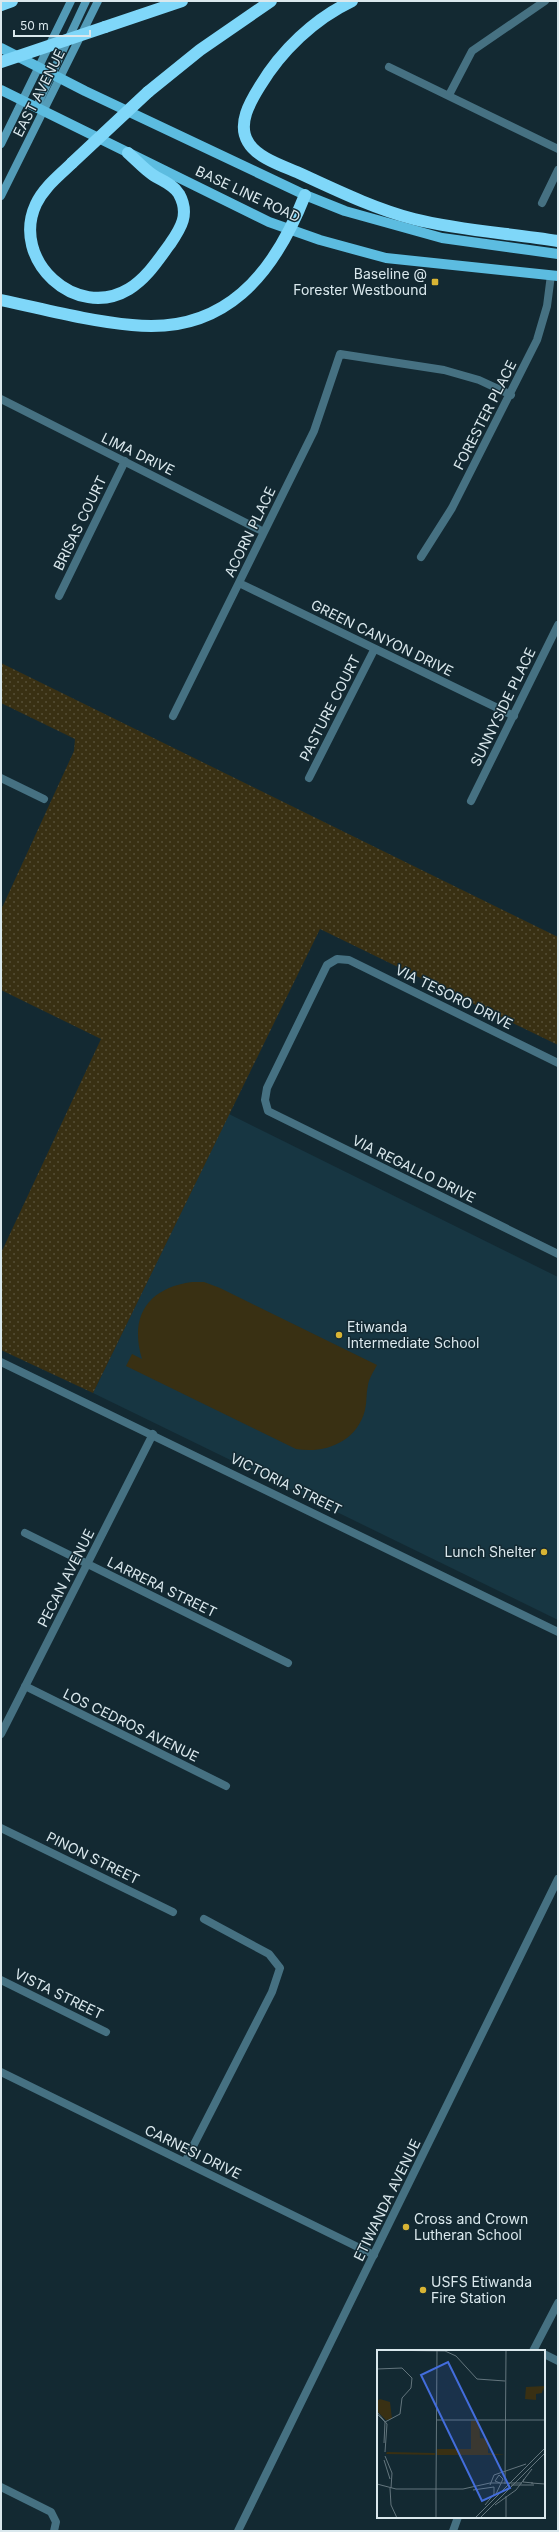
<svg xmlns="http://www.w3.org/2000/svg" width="559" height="2532" viewBox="0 0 559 2532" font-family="Inter,sans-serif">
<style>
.built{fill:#173642}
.park{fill:url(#park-dots)}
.pitch{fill:#393013}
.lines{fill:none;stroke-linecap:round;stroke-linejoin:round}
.minor{stroke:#467182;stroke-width:8}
.tertiary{stroke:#467182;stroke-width:8}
.secondary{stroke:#539bb7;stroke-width:8}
.primary{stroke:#5cbce0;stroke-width:10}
.motorway{stroke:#7fd7f9;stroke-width:12}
.motorway-bridge{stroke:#7fd7f9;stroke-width:12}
.poi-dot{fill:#d8b434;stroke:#132932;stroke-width:1.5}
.labels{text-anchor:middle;stroke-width:3;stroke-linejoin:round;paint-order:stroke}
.street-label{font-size:14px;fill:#dae8ed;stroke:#132932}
.poi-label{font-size:14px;fill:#dae8ed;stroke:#132932;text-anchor:start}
.inset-road{fill:none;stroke:#63757d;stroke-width:1}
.view{fill:#436ddc;fill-opacity:0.15;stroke:#436ddc;stroke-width:2}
.inset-edge{fill:none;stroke:#dae8ed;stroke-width:2}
</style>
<defs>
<pattern id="park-dots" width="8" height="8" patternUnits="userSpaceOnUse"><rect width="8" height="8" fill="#393013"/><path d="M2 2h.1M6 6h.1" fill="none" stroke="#554e36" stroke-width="1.8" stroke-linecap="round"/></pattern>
</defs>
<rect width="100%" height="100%" fill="#132932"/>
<path class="built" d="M229,1114L558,1277V1620L93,1393Z"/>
<path class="park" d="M1,663L558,937V1045L320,929L93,1393L1,1350V1253L101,1039L1,990V910L74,751L75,739L1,703Z"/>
<path class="pitch" d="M192,1282H204L220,1288L377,1365C374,1371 369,1378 368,1385C366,1393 367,1402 365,1410C357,1442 325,1454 296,1449L126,1366L132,1354L142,1359C129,1316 148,1288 192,1282Z"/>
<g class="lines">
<path class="minor" d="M389,67L558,149
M449,95L472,51L545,1
M542,203L558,170
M1,399L264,532
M421,557L452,508L537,340L547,306L551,275
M239,583L514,716
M59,596L125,461
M173,716L314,431L340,354L444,370L479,380L511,395
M1,778L44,799
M309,778L374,650
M471,801L558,625
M558,1063L349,960L337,959L327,965L267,1088L265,1100L268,1111L558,1254
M25,1533L288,1663
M25,1686L226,1786
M1,1734L153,1434
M1,1828L173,1912
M1,1980L106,2032
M1,2072L374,2255
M185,2162L272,1992L280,1968L269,1954L204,1919
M533,2351L558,2303
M544,2354L558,2361
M1,2487L51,2512L56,2522L54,2531
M453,2531L458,2517"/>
<path class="tertiary" d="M1,1362L558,1632
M238,2531L558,1879"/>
<path class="secondary" d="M36,108L86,1
M1,144L71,1
M1,196L98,1"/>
<path class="primary" d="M1,48L85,91L305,195L345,211L442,238L558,254
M1,90L269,222L320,240L386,258L558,276"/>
<path class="motorway" d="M352,1C314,19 281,51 260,86C250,102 237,124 248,142C257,158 283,166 299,173C336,190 375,209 414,219C462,231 510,233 558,241
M1,5L12,1
M105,27L182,1
M148,92L200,50L271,1
M72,163C59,176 44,187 36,204C10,260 76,321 129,289C147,278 158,260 170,244C181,228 190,214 179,194C173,184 162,181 153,175C144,169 136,160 128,153
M1,300C44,309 88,321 132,325C225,335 274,274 305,195"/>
<path class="motorway-bridge" d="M1,62L105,27
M72,163L148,92"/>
</g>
<g class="poi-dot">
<rect x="431" y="278" width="8" height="8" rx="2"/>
<circle cx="339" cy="1335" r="4"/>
<circle cx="544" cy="1552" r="4"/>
<circle cx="406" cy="2227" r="4"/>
<circle cx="423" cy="2290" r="4"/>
</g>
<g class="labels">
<g class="street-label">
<text transform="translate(39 93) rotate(-63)" y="5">EAST AVENUE</text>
<text transform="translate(248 194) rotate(25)" y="5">BASE LINE ROAD</text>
<text transform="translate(485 415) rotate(-63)" y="5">FORESTER PLACE</text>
<text transform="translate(138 454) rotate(26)" y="5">LIMA DRIVE</text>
<text transform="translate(80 523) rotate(-64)" y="5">BRISAS COURT</text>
<text transform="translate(250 532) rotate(-64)" y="5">ACORN PLACE</text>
<text transform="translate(382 638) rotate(26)" y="5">GREEN CANYON DRIVE</text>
<text transform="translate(503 707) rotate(-64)" y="5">SUNNYSIDE PLACE</text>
<text transform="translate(330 708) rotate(-63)" y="5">PASTURE COURT</text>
<text transform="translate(454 997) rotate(26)" y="5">VIA TESORO DRIVE</text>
<text transform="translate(414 1169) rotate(26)" y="5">VIA REGALLO DRIVE</text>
<text transform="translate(286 1484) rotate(26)" y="5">VICTORIA STREET</text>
<text transform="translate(66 1578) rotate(-63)" y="5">PECAN AVENUE</text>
<text transform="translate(162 1587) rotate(26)" y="5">LARRERA STREET</text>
<text transform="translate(131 1725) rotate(26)" y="5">LOS CEDROS AVENUE</text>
<text transform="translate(93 1858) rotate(26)" y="5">PINON STREET</text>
<text transform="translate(59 1994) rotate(26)" y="5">VISTA STREET</text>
<text transform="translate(193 2152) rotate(26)" y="5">CARNESI DRIVE</text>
<text transform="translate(387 2200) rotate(-64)" y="5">ETIWANDA AVENUE</text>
</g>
<g class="poi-label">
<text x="427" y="279" text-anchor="end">Baseline @<tspan x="427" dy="16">Forester Westbound</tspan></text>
<text x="347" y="1332">Etiwanda<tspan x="347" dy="16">Intermediate School</tspan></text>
<text x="536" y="1557" text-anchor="end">Lunch Shelter</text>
<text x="414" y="2224">Cross and Crown<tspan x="414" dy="16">Lutheran School</tspan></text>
<text x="431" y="2287">USFS Etiwanda<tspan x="431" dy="16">Fire Station</tspan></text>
</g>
</g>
<g transform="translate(377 2350)">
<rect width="168" height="168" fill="#132932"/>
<path d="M3,49L13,52L15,69L9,70L0,61V51ZM94,71H102L103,88L111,89V103L128,105H60V99H94ZM10,102L58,103V105L9,104Z" fill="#393013"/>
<path d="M168,36V45L166,38L165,43L159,44V50L148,49L149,37Z" fill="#393013"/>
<path class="inset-road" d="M0,0L68,1L79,6L100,29L128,31M0,19L25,18L35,28L34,38L25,48L23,64L8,72M0,62L10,74L8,102M0,64L8,72L7,93M59,70H168M8,106L15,123L14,138M7,110L13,129M147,129L146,132L156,133M154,133L168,134M0,134L19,139H86L113,133H145M128,134L129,0M113,135L117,125L149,114M134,135H157M13,138L14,155L20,168M59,139L60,0M96,140L117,137V144L108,155M119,144L126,129L122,125L118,131L123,133M118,155L139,140L155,119M59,168V139M98,168L168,98M103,168L168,103M129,168V146"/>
<path class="view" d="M71,12L133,138L105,151L44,25Z"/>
<rect width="168" height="168" class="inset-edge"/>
</g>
<rect width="559" height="2532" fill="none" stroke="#dae8ed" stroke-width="4"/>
<path d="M14 30v6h76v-6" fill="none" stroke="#dae8ed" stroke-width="2"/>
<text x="20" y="30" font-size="12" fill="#dae8ed" stroke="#132932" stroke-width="3" paint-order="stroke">50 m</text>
</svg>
